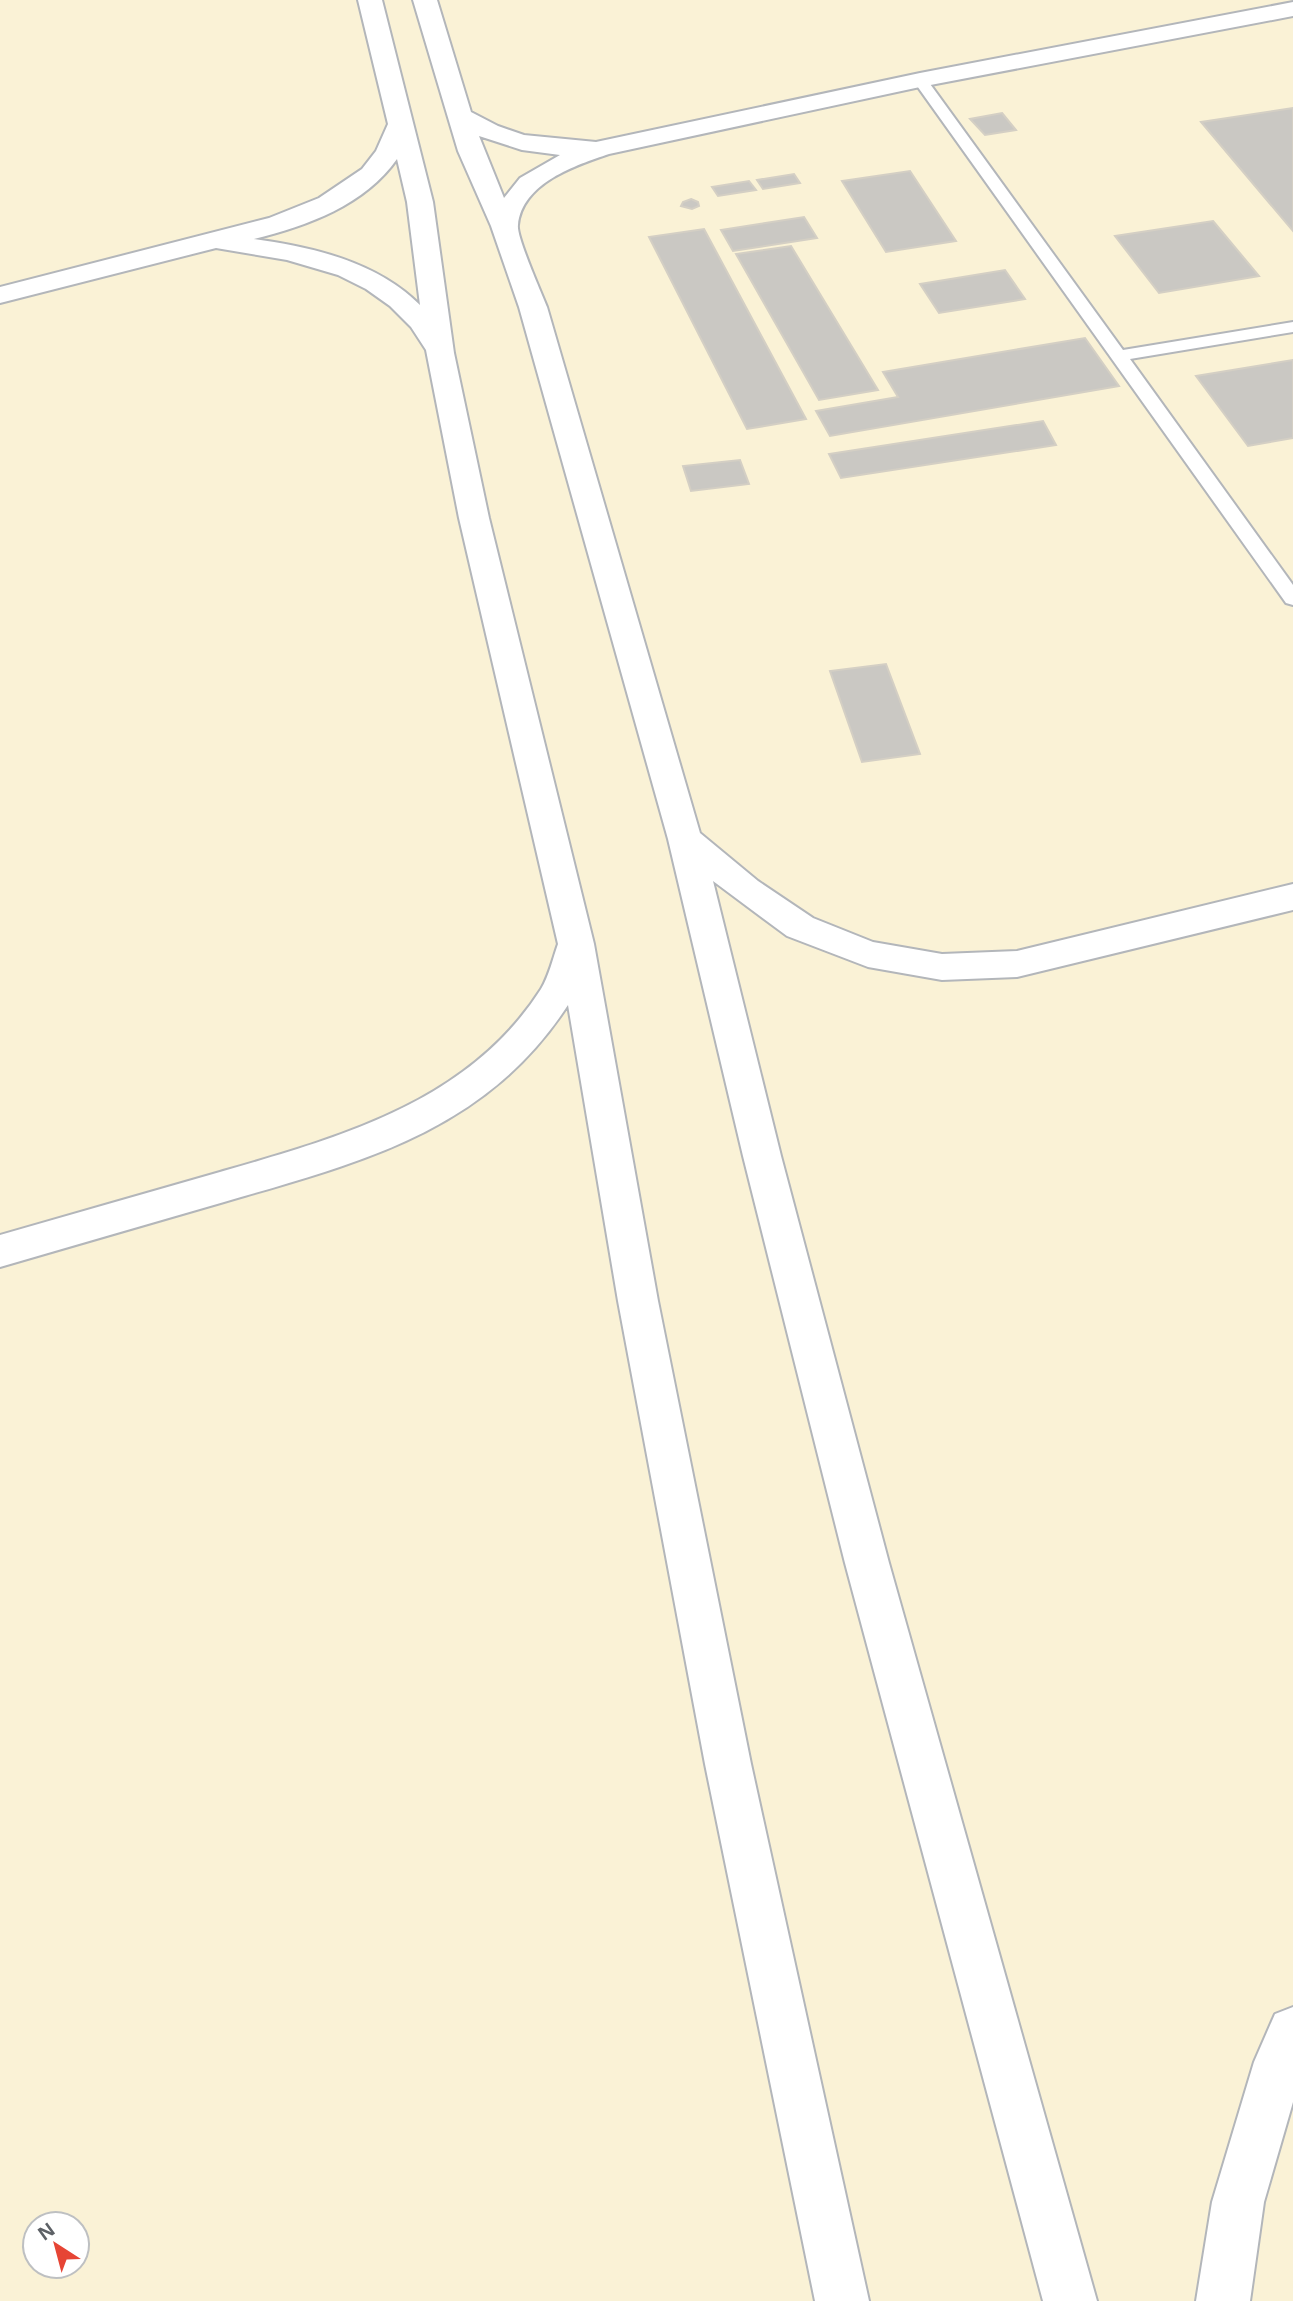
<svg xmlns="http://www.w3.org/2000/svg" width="1293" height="2301" viewBox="0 0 1293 2301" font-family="'Noto Sans',sans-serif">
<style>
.sand{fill:#faf2d6;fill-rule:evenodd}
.building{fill:#cac8c3;stroke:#d4cfc4;stroke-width:2}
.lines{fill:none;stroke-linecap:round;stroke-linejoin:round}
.lane-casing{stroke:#b3b6ba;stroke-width:4}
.street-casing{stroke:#b3b6ba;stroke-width:4}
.lane{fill:#fff;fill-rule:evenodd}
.street{fill:#fff;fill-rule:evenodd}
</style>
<rect width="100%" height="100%" fill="#efede6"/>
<path class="sand" d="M0,0H1293V2301H0ZM35,2224H77V2266H35Z"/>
<path class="building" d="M1293,108V231L1201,122Z
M1002,113L1016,130L985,135L970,119Z
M910,171L956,241L886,252L842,181Z
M794,174L800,183L763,189L757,180Z
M749,181L756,190L718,196L712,187Z
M691,199L698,202L699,206L692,209L681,206L683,202Z
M804,217L817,238L733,251L721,230Z
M1213,221L1259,276L1159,293L1115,236Z
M704,229L806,419L747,429L649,237Z
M791,246L878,390L819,400L736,254Z
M1005,270L1025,299L939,313L920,284Z
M1085,338L1119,386L830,436L816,411L898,397L883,372Z
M1293,360V438L1248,446L1196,376Z
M1043,421L1056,445L841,478L829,454Z
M740,460L749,484L691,491L683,466Z
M886,664L920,754L862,762L830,671Z"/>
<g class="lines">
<defs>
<path id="lane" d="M920,75L925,77L1123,350L1293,322V332L1130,359L1293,585V605L1286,603L915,83L912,80L915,77Z"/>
<path id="street" d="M358,0H382L433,202L454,353L489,518L594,944L658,1301L751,1764L869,2301H815L705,1764L618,1301L568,1005C485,1132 361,1162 224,1202C149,1224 74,1245 0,1267V1235C73,1214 147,1193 220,1172C341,1137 469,1102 541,989C549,976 553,958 558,944L459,518L426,350L411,327L390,306L366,289L338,275L287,260L216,248L0,303V287L269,218L319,198L362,169L376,151L388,124ZM397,159L407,202L420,305C377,262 313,247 254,239C307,226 365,205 397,159Z
M413,0H437L471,112L498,126L524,135L596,142L920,73L1293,2V16L920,87L609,154C576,165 522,183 518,225C516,236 541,292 547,307L700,833L758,881L813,918L873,942L942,954L1017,951L1293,884V910L1017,977L942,980L868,967L787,936L713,881L781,1156L889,1563L1097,2301H1043L845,1563L743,1156L668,839L519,307L491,226L458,151ZM479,136L522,150L560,155L520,178L504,198Z
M1293,2007V2102L1264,2202L1250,2301H1196L1212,2202L1254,2062L1275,2014Z"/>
</defs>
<use href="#lane" class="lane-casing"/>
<use href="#street" class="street-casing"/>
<use href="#lane" class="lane"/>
<use href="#street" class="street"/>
</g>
<g transform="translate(56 2245) rotate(324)"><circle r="33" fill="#ffffff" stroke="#bec0c2" stroke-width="2"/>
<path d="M0-5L12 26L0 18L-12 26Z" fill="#e64535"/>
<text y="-10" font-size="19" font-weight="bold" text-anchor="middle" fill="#5d6166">N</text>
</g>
</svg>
